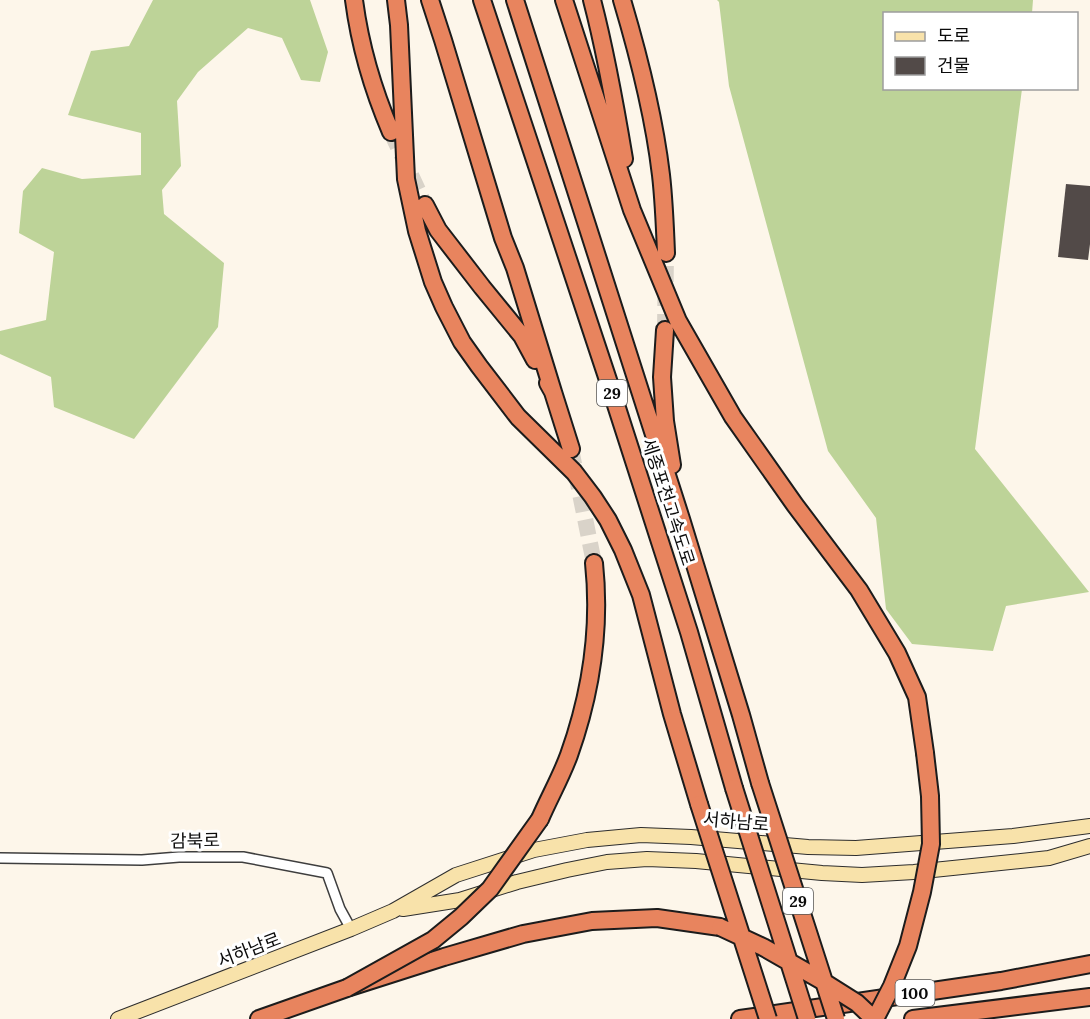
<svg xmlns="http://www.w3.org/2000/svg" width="1090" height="1019" viewBox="0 0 1090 1019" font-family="Lora,'Noto Sans KR',serif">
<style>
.forest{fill:#bdd398}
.building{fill:#524a48}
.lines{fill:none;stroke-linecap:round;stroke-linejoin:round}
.motorway-tunnel{stroke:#d9d3c9;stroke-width:16;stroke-dasharray:16 8;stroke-linecap:butt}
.minor-casing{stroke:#3e3e3e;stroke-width:12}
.secondary-casing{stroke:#2d2d2d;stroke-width:16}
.motorway-casing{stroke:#1c1c1c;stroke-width:20}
.minor{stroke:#fff;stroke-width:9}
.secondary{stroke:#f8e2aa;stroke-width:14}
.motorway{stroke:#e8845e;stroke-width:16}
.motorway-bridge-casing{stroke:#1c1c1c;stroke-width:20;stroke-linecap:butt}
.motorway-bridge{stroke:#e8845e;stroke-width:16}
.labels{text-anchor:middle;stroke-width:6;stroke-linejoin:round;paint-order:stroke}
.shield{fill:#fff;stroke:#545454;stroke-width:1.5}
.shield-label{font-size:16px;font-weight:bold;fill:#0b0b0b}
.street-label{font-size:18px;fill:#0b0b0b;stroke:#fff}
</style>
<rect width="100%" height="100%" fill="#fdf6ea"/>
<path class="forest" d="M153,0H310L328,52L320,82L301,80L282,38L248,28L198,72L177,101L181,166L162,190L164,214L224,263L218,327L134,439L54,407L51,377L0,354V331L46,320L54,252L19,233L23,191L42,168L82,179L141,175V133L68,115L91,51L129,46Z
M717,0H1033L1032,13L884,14V88L1022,89L975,449L1089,592L1006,606L993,651L912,644L886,609L876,518L828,451L729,86L719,2Z"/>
<path class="building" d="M1066,184L1090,186V244L1088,260L1058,257Z"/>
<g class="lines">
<path class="motorway-tunnel" d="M391,132L425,205
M665,330L666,253
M571,449L594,563"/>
<defs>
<path id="minor" d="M0,858L142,860L179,857H243L327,873L340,909L351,929"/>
<path id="secondary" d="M403,909L460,900L517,882L567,870L607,862L647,859L696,861L822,873L862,875L914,872L1049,858L1090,846
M118,1019L351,929L393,911L456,875L534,850L587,840L641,835L691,837L808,847L856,848L1013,836L1090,826"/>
<path id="motorway" d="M354,0C360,46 373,90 391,132
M396,0L399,25L406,179L417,231L433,282L444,307L462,342L479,366L518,417L574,472L593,497L608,520L623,550L641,595L672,714L699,804
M430,0L443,40L503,238L515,268L553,392
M482,0L608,380L689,632L734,788
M515,0L681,519L741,715L760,783
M564,0L632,210L678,321L733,417L795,505L859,590L897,653L917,697L925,753
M592,0C606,53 615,105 624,159
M622,0C639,57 654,116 661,175C664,201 665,227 666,253
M425,205L438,230L482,287L522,336L535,360
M665,330L662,377L665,421L672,465
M548,383L553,392L571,449
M540,819C549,798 561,777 569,755C591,693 601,629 594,563
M259,1019L347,988L444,957L523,934L592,921L657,918L720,927
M740,1019L1001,981L1090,964
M913,1019L1090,997"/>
</defs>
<use href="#minor" class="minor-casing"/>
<use href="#secondary" class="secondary-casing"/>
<use href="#motorway" class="motorway-casing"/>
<use href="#minor" class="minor"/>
<use href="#secondary" class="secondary"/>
<use href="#motorway" class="motorway"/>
<defs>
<path id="motorway-bridge" d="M760,783L836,1019
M734,788L807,1019
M699,804L768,1019
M720,927L763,947L819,979L857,1003L874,1019
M347,988L433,940L461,917L490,889L540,819
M875,1019L892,986L908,946L922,892L931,844L930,796L925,753"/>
</defs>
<use href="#motorway-bridge" class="motorway-bridge-casing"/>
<use href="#motorway-bridge" class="motorway-bridge"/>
</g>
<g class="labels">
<g class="shield">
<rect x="597" y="380" width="30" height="26" rx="4.5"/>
<rect x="783" y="888" width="30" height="26" rx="4.5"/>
<rect x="895.5" y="980" width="39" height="26" rx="4.5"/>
</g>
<g class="shield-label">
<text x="612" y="399">29</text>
<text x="798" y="907">29</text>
<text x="915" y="999">100</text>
</g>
<g class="street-label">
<text transform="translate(668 502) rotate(72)" y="6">세종포천고속도로</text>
<text transform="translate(736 822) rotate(5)" y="6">서하남로</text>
<text transform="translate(195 841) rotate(-1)" y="6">감북로</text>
<text transform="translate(249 950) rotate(-21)" y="6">서하남로</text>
</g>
</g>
<rect x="883" y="12" width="195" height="78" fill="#ffffff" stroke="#9d9d9d" stroke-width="1.5"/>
<rect x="895" y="32" width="30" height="9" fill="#f8e2aa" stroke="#9d9d9d" stroke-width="1.5"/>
<text x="937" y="42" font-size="18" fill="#0b0b0b">도로</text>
<rect x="895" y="57" width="30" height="18" fill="#524a48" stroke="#9d9d9d" stroke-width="1.5"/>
<text x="937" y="72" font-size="18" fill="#0b0b0b">건물</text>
</svg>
